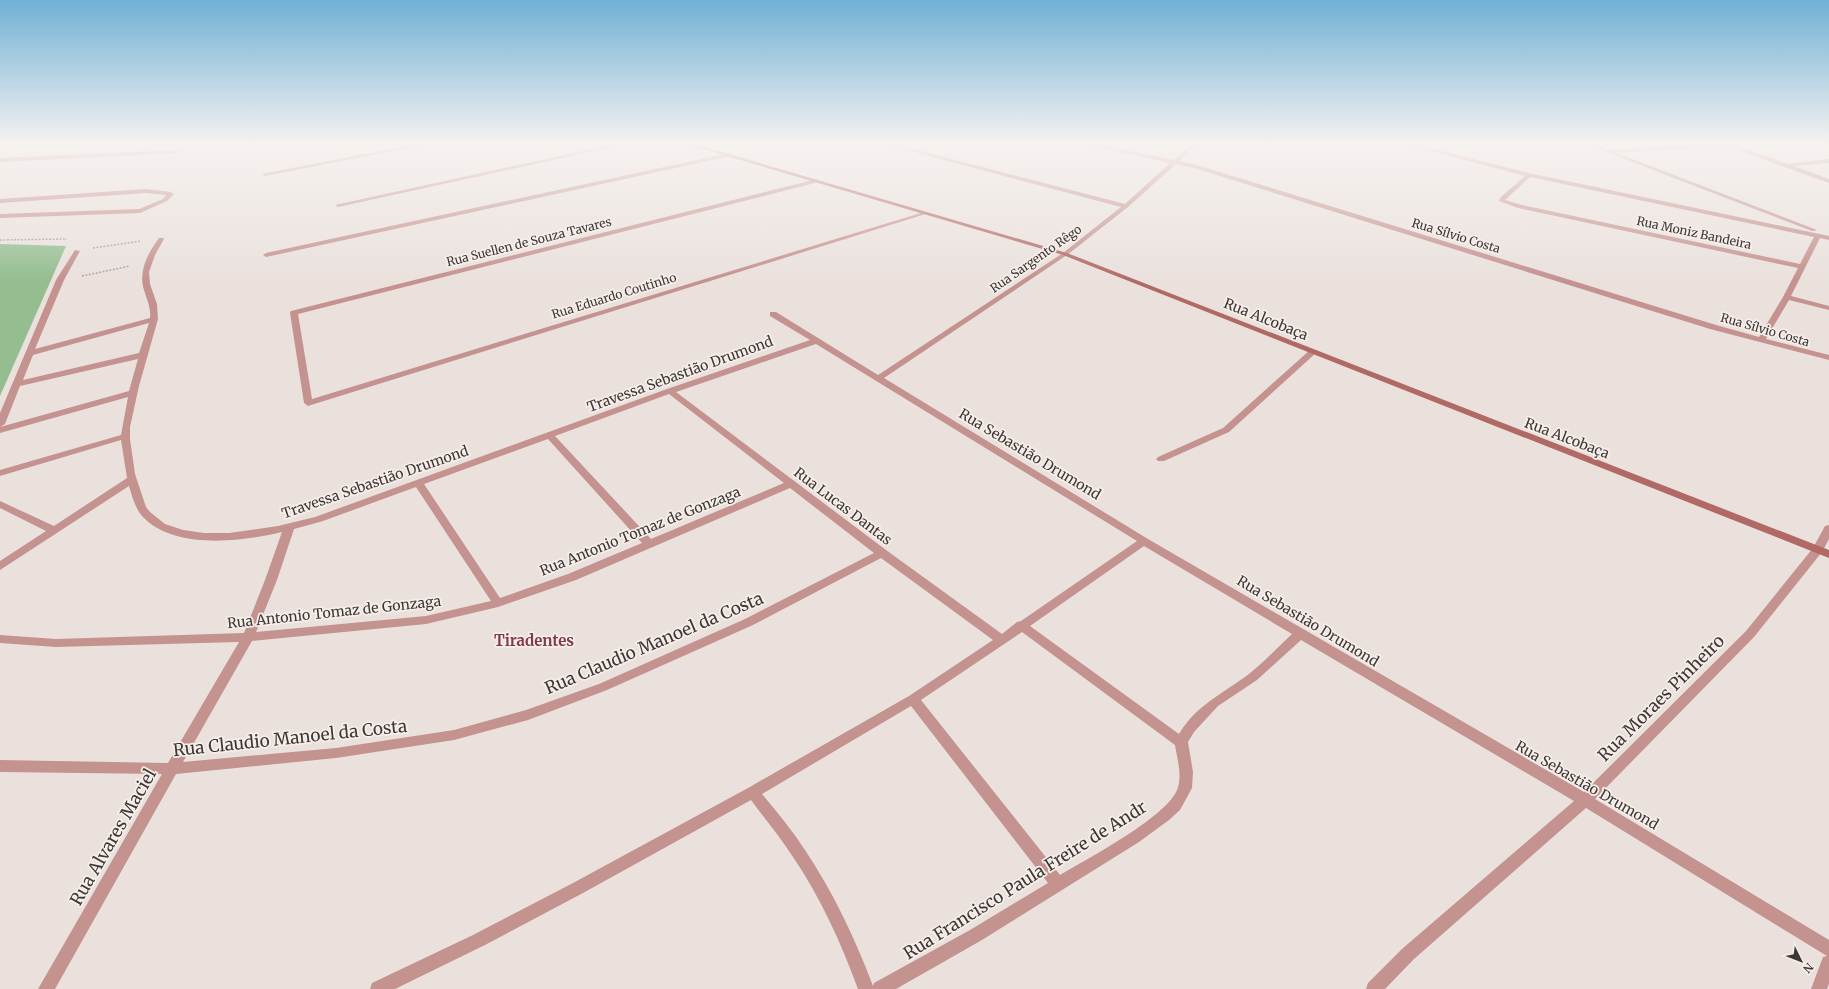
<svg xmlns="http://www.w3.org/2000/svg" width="1829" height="989" viewBox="0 0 1829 989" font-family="Merriweather,serif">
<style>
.forest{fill:#94bd90}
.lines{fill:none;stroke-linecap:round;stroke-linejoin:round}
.path{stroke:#aca5a2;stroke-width:1.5;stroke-dasharray:2 1.5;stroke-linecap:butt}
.street{fill:#c4928f;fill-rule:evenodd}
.secondary{fill:#b16966;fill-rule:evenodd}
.labels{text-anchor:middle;stroke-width:3.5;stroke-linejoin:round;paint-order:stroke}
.far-street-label{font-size:12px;fill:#3b3836;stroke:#f7eeea}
.street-label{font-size:14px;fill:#3b3836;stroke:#f7eeea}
.neighbourhood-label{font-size:15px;font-weight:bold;fill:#833a47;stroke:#f7eeea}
.near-street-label{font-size:17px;fill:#3b3836;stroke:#f7eeea}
</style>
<rect width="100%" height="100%" fill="#eae1dd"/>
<path class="forest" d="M0,244L66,246L0,396Z"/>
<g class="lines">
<path class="path" d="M0,240L67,239
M93,248L141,241
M82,276L130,266"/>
<path class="street" d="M426,142H439L265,176L262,174Z
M624,142H636L338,207L335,205Z
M876,142H886L1125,204L1170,163L1072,142H1085L1174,160L1193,142H1199L1179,161L1197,165L1716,325L1759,337L1783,297L1798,268L1518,208L1499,201L1501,197L1525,176L1396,142H1406L1529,173L1829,236V240L1820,238L1791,296L1829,306V310L1789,300L1766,339L1829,355V360L1710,329L1194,168L1176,164L1128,207L1067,255L884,378L1148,539L1584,792L1746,631L1813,548L1825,526L1829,525V539L1822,552L1754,637L1595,799L1829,940V984L1827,989H1811L1823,957L1827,956L1586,808L1414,959L1385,989H1366L1368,983L1402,949L1574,801L1301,640L1257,680L1218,706L1194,732L1188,742L1193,772L1192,788L1180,810L1169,820L1139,842L982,940L896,989H858C841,943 821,898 793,857C780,837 765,819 751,800L583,893L485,945L395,989H370L372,983L473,935L573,883L748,788L909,696L993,640L881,558L753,625L607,690L528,720L454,740L336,758L176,774L55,989H38L162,774L0,772V760L168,763L239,642L56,647L0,643V635L56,639L244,633L265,580L282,532C242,542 173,550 142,516C135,508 132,496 129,486L0,570V561L46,531L0,508V501L54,526L127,478L121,440L0,476V470L121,435L128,397L0,433V427L129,391L138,359L20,386L5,424L0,427V413L56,280L75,250L80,251L64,280L35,349L150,318C151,308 147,300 144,290C138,271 148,253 159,238H163L164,239L155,255L149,272L150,284L157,304L158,319L139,386L130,427V439L135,474L146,507L150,512L165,524L183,530L204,533H229L278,526L315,517L667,389L810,340L770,316V312H776L878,375L1063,253L1121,207ZM1530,177L1814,237L1800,264L1522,205L1505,200ZM149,323L139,353L23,380L33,355ZM816,344L1137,541L1021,621L1017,622L1002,634L886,550L676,392ZM669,394L784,483L651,539L555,436ZM548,439L642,543L568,574L500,598L424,484ZM416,487L491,601L426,616L256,632L277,580L294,529L323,521ZM790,488L874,553L745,619L599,684L526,710L454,730L336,748L183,762L252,641L426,624L498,607L576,580ZM1144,546L1292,634C1278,647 1264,662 1249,674C1224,693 1196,705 1179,734L1030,626ZM1022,632L1175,745C1177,758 1182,774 1178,787C1171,815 1087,859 1060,875L921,700ZM911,706L1048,883L970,930L874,983L873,986C855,938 833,892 805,850C792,830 777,812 762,794Z
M1580,142H1588L1609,150L1727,142L1788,164L1829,159V163L1794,166L1829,179V183L1726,146L1617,153L1817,230L1812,231Z
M179,150V152L177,153L0,162V158Z
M729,153L732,155L731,156L266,257L263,255L266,253Z
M817,179L820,181L819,182L298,314L312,399L924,212L929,213L311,405L308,406L304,403L290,313L291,311Z
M146,189L171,192L174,194L167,201L140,213L0,218V214L139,209L163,199L166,195L146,193L0,203V199Z
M1310,350H1313L1317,352L1229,432L1164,461H1158L1156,459L1158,457L1223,428Z"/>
<path class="secondary" d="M679,142H688L1067,253L1829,550V558L1063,255Z"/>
</g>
<linearGradient id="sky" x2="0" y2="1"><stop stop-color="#71b0d5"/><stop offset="0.51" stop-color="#f6f2f0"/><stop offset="1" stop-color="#f6f2f0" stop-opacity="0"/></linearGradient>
<rect width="1829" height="281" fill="url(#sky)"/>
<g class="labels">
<g class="far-street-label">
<text transform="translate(1694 233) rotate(12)" y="4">Rua Moniz Bandeira</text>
<text transform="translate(1456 236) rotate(17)" y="4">Rua Sílvio Costa</text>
<text transform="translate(529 242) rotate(-14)" y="4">Rua Suellen de Souza Tavares</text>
<text transform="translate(1036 259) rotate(-35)" y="4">Rua Sargento Rêgo</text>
<text transform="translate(614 296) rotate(-17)" y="4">Rua Eduardo Coutinho</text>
<text transform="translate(1765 330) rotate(16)" y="4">Rua Sílvio Costa</text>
</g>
<g class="street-label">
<text transform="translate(1266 319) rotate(22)" y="5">Rua Alcobaça</text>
<text transform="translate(680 374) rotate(-20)" y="5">Travessa Sebastião Drumond</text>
<text transform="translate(1567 438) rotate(21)" y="5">Rua Alcobaça</text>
<text transform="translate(1030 454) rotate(31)" y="5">Rua Sebastião Drumond</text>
<text transform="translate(375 482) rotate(-19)" y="5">Travessa Sebastião Drumond</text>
<text transform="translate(843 506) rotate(37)" y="5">Rua Lucas Dantas</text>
<text transform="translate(640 531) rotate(-22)" y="5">Rua Antonio Tomaz de Gonzaga</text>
<text transform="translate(334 612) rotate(-6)" y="5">Rua Antonio Tomaz de Gonzaga</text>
<text transform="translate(1308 621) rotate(31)" y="5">Rua Sebastião Drumond</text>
<text transform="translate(1587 785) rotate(30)" y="5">Rua Sebastião Drumond</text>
</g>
<g class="neighbourhood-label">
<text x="534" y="646">Tiradentes</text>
</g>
<g class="near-street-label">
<text transform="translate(654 643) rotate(-23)" y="6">Rua Claudio Manoel da Costa</text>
<text transform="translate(1661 698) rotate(-45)" y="6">Rua Moraes Pinheiro</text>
<text transform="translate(290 738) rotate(-6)" y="6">Rua Claudio Manoel da Costa</text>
<text transform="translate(113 837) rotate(-60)" y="6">Rua Alvares Maciel</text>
<text transform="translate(1025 880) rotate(-32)" y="6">Rua Francisco Paula Freire de Andr</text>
</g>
</g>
<g transform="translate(1801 961) rotate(133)" stroke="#f7eeea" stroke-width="3" paint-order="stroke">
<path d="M0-3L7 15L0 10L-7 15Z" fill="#3b3836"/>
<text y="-6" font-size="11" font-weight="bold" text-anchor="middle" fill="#3b3836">N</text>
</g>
</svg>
